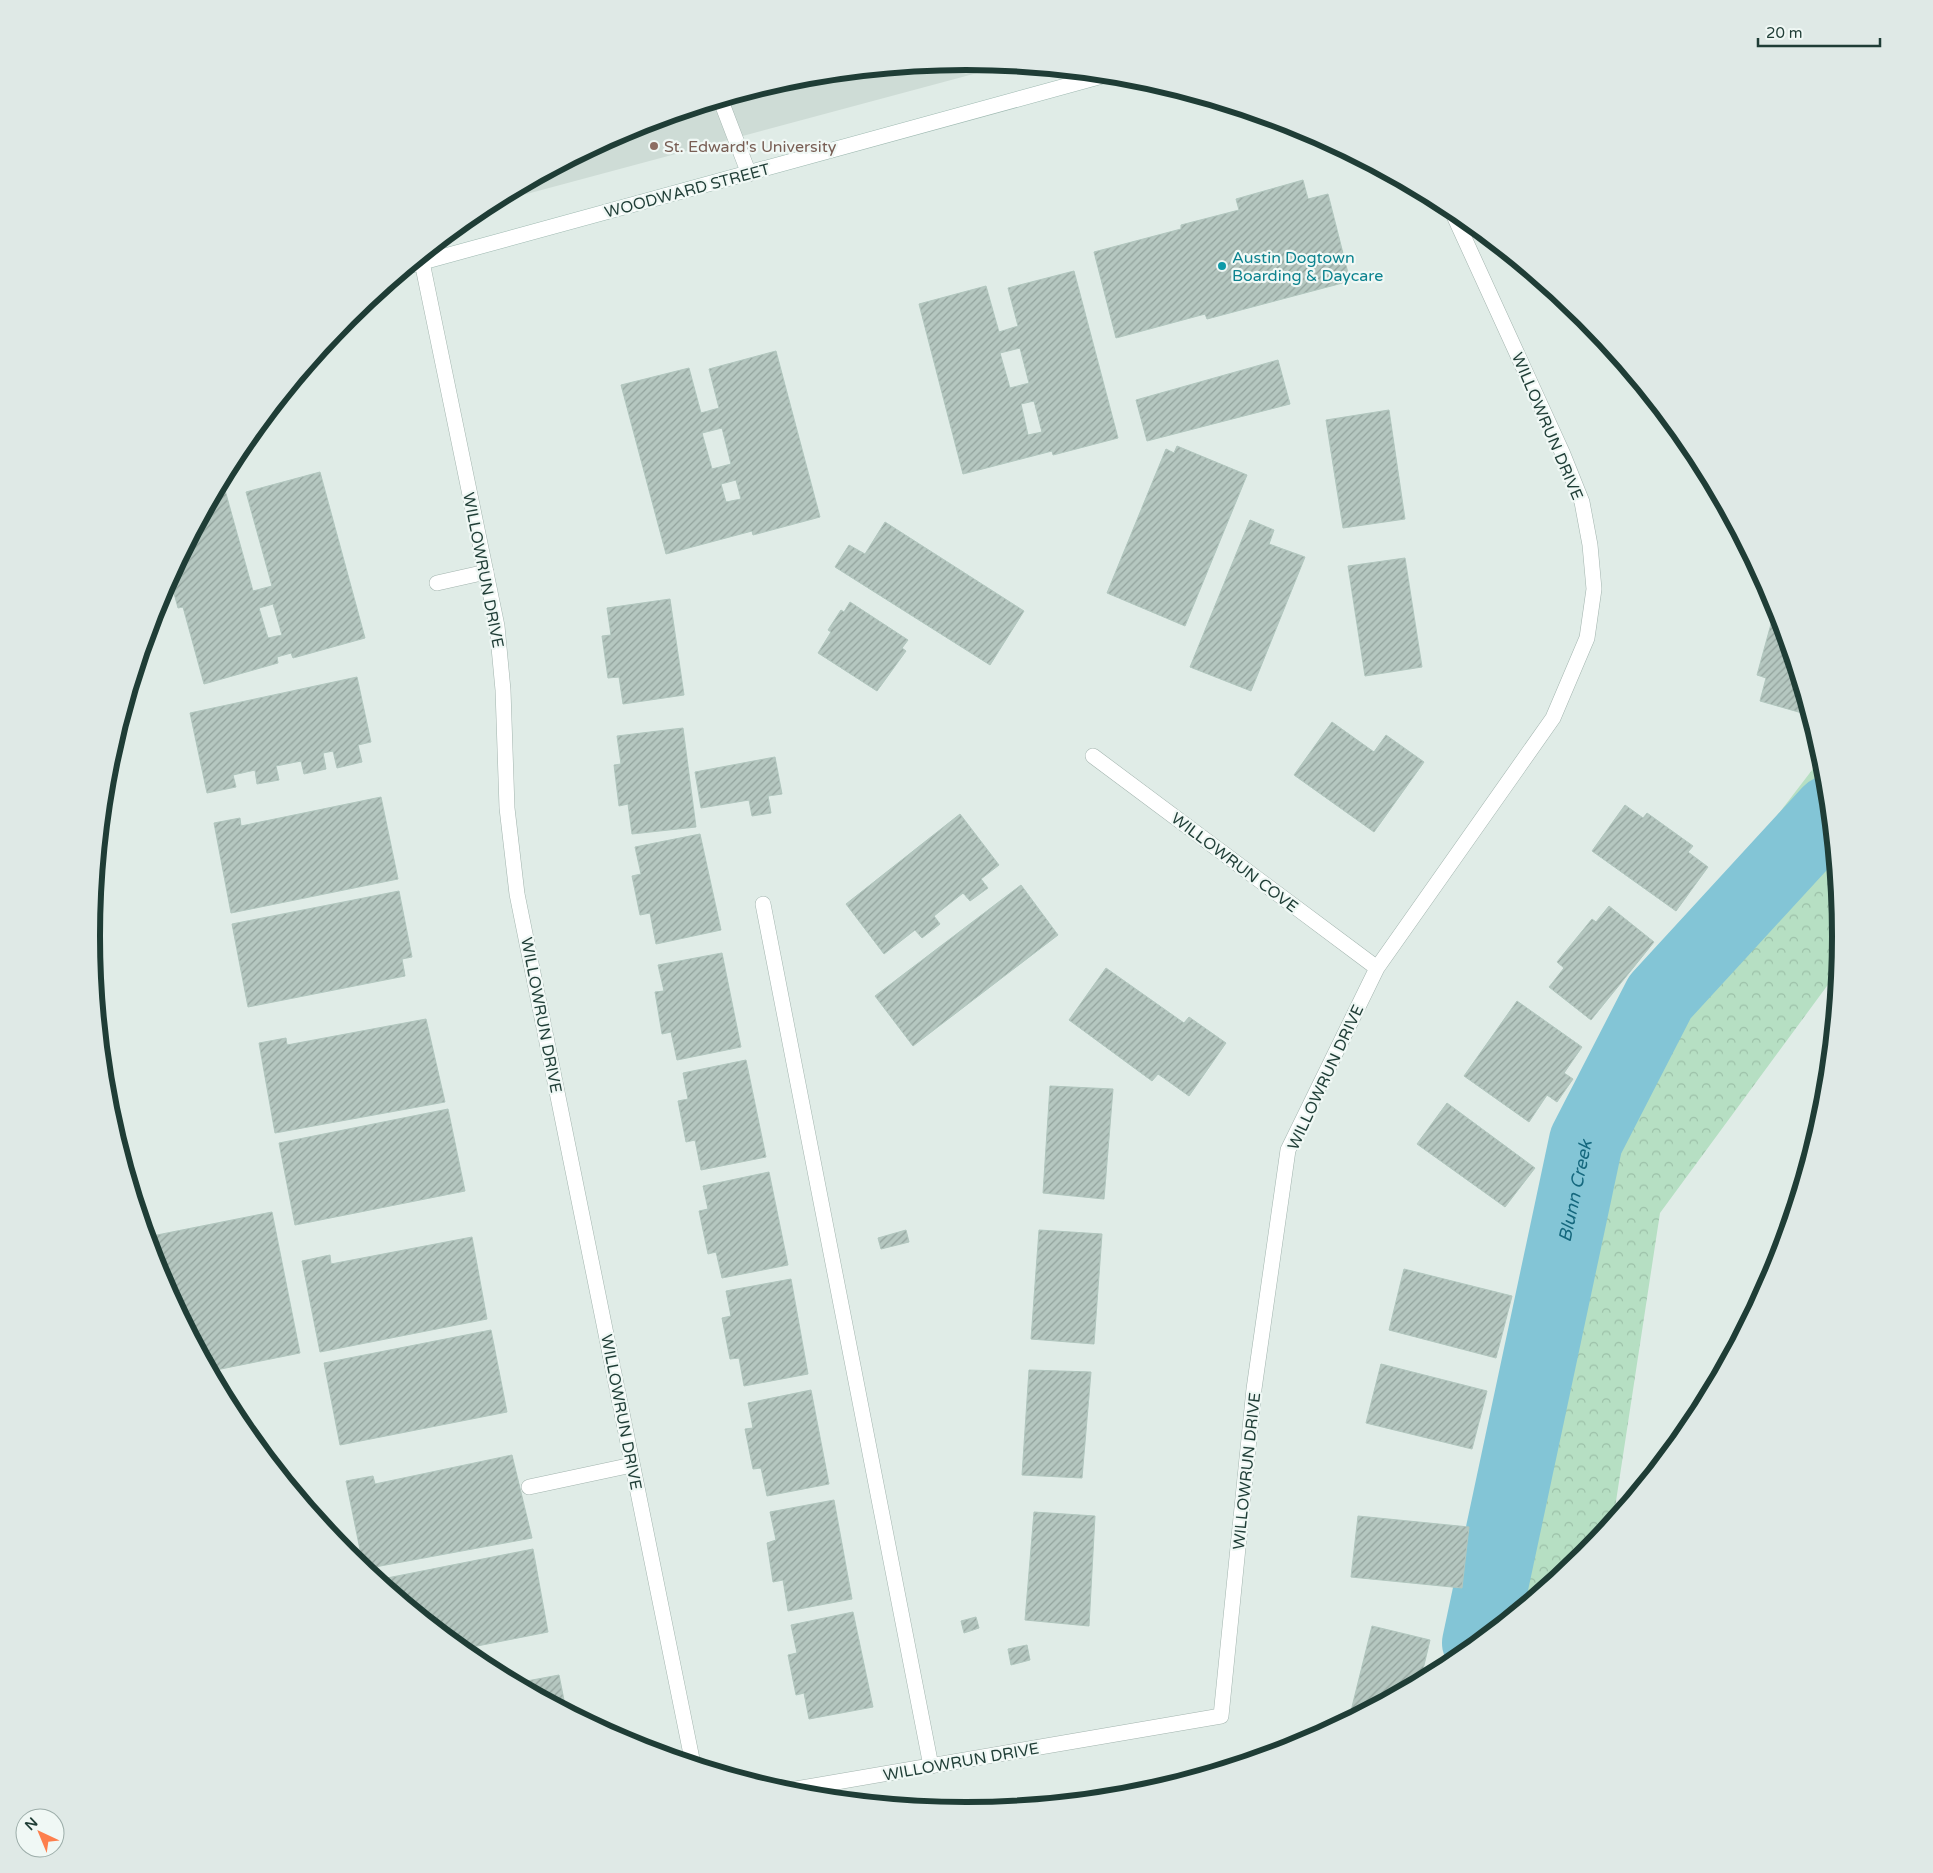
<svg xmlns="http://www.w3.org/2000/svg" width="1933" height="1873" viewBox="0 0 1933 1873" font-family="'Varela Round',sans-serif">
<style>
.built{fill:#cedcd6}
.forest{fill:url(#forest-crowns)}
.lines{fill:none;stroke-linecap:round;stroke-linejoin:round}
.river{stroke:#83c5d6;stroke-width:74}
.building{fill:url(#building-hatch);stroke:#b1c6be;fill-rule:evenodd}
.lane-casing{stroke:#a2b4ae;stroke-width:16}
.street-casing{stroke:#a2b4ae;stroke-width:16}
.secondary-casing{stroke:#9db8b0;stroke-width:16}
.lane{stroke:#fff;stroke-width:15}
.street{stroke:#fff;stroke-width:15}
.secondary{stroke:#fff;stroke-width:15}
.education-dot{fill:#8d6e63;stroke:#f0f8f5;stroke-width:2}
.culture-dot{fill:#0f9aa8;stroke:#f0f8f5;stroke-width:2}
.labels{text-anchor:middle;stroke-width:4.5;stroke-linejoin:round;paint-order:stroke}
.education-label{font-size:16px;fill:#785e54;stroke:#f0f8f5;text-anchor:start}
.street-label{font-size:16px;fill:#1f3d36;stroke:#f0f8f5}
.culture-label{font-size:16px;fill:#0d838f;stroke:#f0f8f5;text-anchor:start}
.water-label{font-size:18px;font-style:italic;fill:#15687e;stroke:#f0f8f5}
.rim{fill:none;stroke:#1f3d36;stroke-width:6}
</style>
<defs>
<pattern id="forest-crowns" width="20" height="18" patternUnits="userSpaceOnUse" patternTransform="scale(1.25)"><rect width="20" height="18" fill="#b6dfc3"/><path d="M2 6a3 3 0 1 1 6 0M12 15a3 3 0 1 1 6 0" fill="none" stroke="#9cc0a8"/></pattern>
<pattern id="building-hatch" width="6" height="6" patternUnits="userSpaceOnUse" patternTransform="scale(1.25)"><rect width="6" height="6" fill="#b5c7c0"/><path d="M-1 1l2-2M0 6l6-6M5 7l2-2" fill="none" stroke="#93a39d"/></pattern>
</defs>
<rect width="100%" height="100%" fill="#e0ece7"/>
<path class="built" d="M967,61L1007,65L489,204L632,128L796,78Z"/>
<path class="forest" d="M1822,757L1825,766L1842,937L1838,971L1660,1213L1613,1521L1585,1556L1447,1667L1564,1170L1591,1101L1648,984Z"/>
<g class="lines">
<path class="river" id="s1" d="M1479,1643L1586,1141L1660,997L1830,812"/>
</g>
<path class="building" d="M1303,180L1308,199L1328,194L1350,281L1207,319L1205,314L1116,338L1094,252L1181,229V225L1239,210L1236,199Z
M1074,271L1118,438L1053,455L1052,451L963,474L919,304L986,286L999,332L1018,326L1008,288ZM1020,348L1029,383L1010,388L1000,353ZM1034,401L1042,432L1028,435L1021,404Z
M776,351L820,517L753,535L752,531L666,554L621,385L689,368L701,413L719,408L709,369ZM722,428L731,464L712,469L702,433ZM736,480L741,499L726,502L721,484Z
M1278,360L1290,404L1147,441L1136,400Z
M1389,410L1405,519L1343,528L1326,420Z
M1177,446L1247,475L1185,626L1107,593L1166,449L1174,453Z
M320,472L365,638L293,658L291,653L277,657L278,663L204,684L183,607L178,608L170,578L216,493L225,490L253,591L272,586L246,492ZM273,604L282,635L268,638L259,608Z
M1250,520L1274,530L1269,544L1305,557L1251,691L1190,667Z
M885,522L1024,611L990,665L835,567L849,545L865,554Z
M1405,558L1422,667L1365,676L1348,566Z
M670,599L684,695L623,704L619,677L608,678L602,636L611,635L607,608Z
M850,602L908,640L902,648L906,651L877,691L818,653L831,632L828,630L841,610L844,612Z
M1780,619L1809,715L1760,701L1766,678L1757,675L1771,624L1779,625Z
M357,677L371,742L358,745L362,762L337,768L333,751L323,753L326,769L304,774L301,761L276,766L279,780L257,784L255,770L233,775L236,787L207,793L190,713Z
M1332,722L1374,752L1386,735L1424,762L1374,832L1294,775Z
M683,728L696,827L632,834L628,804L619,806L614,765L621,764L617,736Z
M775,757L782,794L768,796L771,813L752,816L749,800L701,808L695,772Z
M381,797L398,879L231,913L214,823L240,818L241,826Z
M1625,805L1643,818L1647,813L1693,846L1688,852L1708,867L1676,911L1592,851Z
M960,814L999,865L981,879L988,888L970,901L963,893L934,916L940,924L922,938L915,930L884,954L846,904Z
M700,834L721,930L656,944L650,913L640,915L632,876L641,874L635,847Z
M1021,885L1058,935L913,1046L875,996Z
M399,891L412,957L402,959L405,976L248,1007L232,924Z
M1609,906L1654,942L1591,1020L1549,987L1564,968L1557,962L1592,919L1596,922Z
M722,953L741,1047L677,1060L671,1032L662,1034L655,992L664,991L658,965Z
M1106,968L1184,1023L1189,1017L1226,1043L1189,1096L1158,1074L1152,1081L1069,1020Z
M1517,1001L1582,1047L1564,1073L1573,1079L1557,1102L1547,1095L1529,1122L1464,1076Z
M426,1019L445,1102L275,1133L259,1043L286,1038L287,1045Z
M746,1060L766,1157L701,1170L695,1140L686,1142L678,1101L688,1099L683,1073Z
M1050,1086L1113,1089L1104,1199L1043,1193Z
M1447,1103L1535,1168L1505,1207L1417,1144Z
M448,1109L465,1191L295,1225L279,1143Z
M769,1172L788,1265L722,1278L716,1252L708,1254L699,1211L708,1209L703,1186Z
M272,1212L300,1353L211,1371L158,1271L147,1237Z
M906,1230L909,1242L881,1249L878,1238Z
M1039,1230L1102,1234L1094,1344L1031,1339Z
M472,1237L487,1319L320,1352L302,1261L330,1255L331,1264Z
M1404,1269L1512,1296L1496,1358L1389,1330Z
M791,1279L808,1374L744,1386L739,1358L730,1359L722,1318L731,1316L726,1291Z
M491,1330L507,1412L340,1445L324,1363Z
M1381,1364L1487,1391L1472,1449L1366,1423Z
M1029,1370L1091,1372L1082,1478L1022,1475Z
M811,1390L829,1484L767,1496L761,1468L753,1469L745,1429L753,1428L748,1403Z
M512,1455L532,1538L364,1569L346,1481L373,1476L375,1484Z
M834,1500L852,1599L788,1611L783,1580L773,1582L767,1543L776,1540L770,1512Z
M1034,1512L1095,1516L1089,1626L1025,1620Z
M1358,1516L1469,1527L1462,1588L1351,1577Z
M533,1549L548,1632L462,1649L377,1580Z
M853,1612L873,1707L809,1719L804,1693L796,1695L788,1655L797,1653L791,1625Z
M976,1617L979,1628L964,1633L961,1621Z
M1372,1626L1430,1640L1420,1682L1349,1719Z
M1027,1645L1030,1660L1011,1665L1008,1649Z
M559,1675L566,1710L516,1683Z"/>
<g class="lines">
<defs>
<path id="lane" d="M437,583L486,572
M763,904L931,1766
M529,1487L632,1465"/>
<path id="street" d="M721,101L749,174
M422,262L497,626L503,690L507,808L517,894L693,1764
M1093,756L1377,968
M784,1791L1221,1716L1254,1389L1288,1150L1377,968L1553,718L1587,638L1594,589L1590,545L1582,502L1562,452L1450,207"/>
<path id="secondary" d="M412,265L1106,75"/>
</defs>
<use href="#lane" class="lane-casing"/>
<use href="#street" class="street-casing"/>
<use href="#secondary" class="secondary-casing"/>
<use href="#lane" class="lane"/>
<use href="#street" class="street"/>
<use href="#secondary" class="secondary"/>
</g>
<circle class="education-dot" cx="654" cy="146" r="5"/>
<circle class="culture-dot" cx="1222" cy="266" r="5"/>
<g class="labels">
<g class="education-label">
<text x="664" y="152">St. Edward's University</text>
</g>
<g class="street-label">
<text transform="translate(687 190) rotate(-15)" y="6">WOODWARD STREET</text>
<text transform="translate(1548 426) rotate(67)" y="6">WILLOWRUN DRIVE</text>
<text transform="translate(484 570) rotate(79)" y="6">WILLOWRUN DRIVE</text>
<text transform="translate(1235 862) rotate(37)" y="6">WILLOWRUN COVE</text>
<text transform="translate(542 1015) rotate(79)" y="6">WILLOWRUN DRIVE</text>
<text transform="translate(1325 1077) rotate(-65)" y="6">WILLOWRUN DRIVE</text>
<text transform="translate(622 1412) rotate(79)" y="6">WILLOWRUN DRIVE</text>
<text transform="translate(1246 1471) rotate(-84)" y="6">WILLOWRUN DRIVE</text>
<text transform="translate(961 1761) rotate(-10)" y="6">WILLOWRUN DRIVE</text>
</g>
<g class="culture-label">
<text x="1232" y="263">Austin Dogtown<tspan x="1232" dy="18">Boarding &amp; Daycare</tspan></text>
</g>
<g class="water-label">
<text dy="6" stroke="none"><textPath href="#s1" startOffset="462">Blunn Creek</textPath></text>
</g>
</g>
<path d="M0 0H1933V1873H0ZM100 936a866 866 0 1 1 1732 0a866 866 0 1 1-1732 0Z" fill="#dfe9e6" fill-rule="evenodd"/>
<path class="rim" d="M100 936a866 866 0 1 1 1732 0a866 866 0 1 1-1732 0Z"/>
<g transform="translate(40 1833) rotate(316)"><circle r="24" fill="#f0f8f5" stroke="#9cada9"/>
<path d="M0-4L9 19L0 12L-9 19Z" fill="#fd7f4d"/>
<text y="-8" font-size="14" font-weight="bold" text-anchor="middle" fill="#1f3d36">N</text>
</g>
<path d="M1758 38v8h122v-8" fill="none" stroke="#1f3d36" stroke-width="2.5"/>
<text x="1766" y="38" font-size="15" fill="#1f3d36" stroke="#f0f8f5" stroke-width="4" paint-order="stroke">20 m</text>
</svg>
